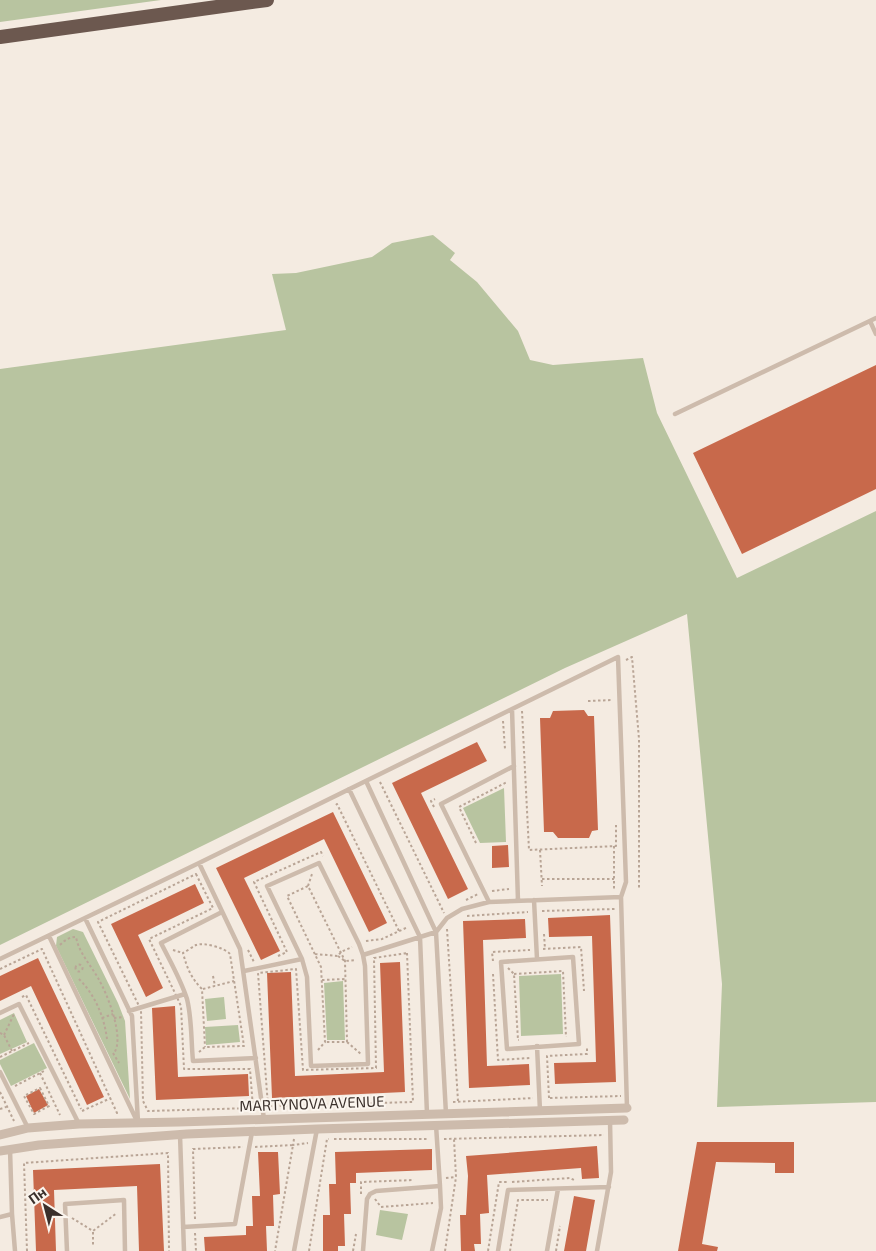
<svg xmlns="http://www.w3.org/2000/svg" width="876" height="1251" viewBox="0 0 876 1251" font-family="'Exo 2',sans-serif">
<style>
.green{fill:#b8c4a0}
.building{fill:#c8694b}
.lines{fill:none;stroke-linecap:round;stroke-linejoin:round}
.path{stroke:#b9a596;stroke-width:2;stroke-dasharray:2.5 2.5;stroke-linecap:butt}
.service{stroke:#cdbbac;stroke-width:4.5}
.minor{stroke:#cdbbac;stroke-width:9}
.trunk{stroke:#6c584f;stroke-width:14}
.labels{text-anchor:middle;stroke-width:4;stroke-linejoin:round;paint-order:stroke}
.street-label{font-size:15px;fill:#3b302b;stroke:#fbf5ee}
</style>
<rect width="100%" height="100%" fill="#f4ebe1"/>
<path class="green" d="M0,0H161L0,22Z
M433,235L455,253L450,260L477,282L518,331L530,360L553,365L643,358L657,413L737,578L876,511V1102L717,1107L722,984L687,614L565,668L0,945V369L286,330L272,274L296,273L372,257L392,243Z
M504,788L506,842L480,843L463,808Z
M73,929L83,932L118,1003L125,1021L130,1099L56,946L57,937Z
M561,974L563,1034L521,1036L519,976Z
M343,981L345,1040H327L324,983Z
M224,997L226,1019L207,1021L205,999Z
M14,1013L27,1042L0,1054V1020Z
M238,1025L240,1042L206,1045L205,1027Z
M34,1043L47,1068L11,1086L0,1064V1060Z
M380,1210L408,1214L402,1240L376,1235Z"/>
<path class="building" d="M876,365V489L742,554L693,453Z
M584,710L588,716H594L598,830L592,831L589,838H558L553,832H544L540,718H550L553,711Z
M477,742L487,761L421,793L468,889L448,899L392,783Z
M333,812L387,923L369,932L324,839L244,878L280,951L261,960L216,868Z
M508,845L509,867L492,868V846Z
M195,884L204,903L138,935L163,988L146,997L111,924Z
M610,915L616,1082L555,1084L554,1063L596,1062L592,936L549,937L548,918Z
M525,919L526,938L483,940L487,1066L529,1064L530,1085L469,1088L463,921Z
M38,958L104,1097L87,1105L31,986L0,1001V976Z
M400,962L405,1092L272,1098L267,973L291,972L295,1076L384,1072L380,963Z
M175,1006L178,1077L248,1074L249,1096L156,1100L152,1008Z
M39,1089L48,1105L34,1113L26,1096Z
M697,1142H794V1173H775V1163L716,1162L702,1244L718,1247L717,1251H678Z
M597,1146L599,1178L582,1179L581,1168L487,1175L489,1213L480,1214L481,1244H474L475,1251H461L460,1215H466L468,1176L466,1156Z
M432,1149V1170L356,1173V1183H350L351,1214H344L345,1246H338V1251H323V1215H330L329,1184H336L335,1152Z
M258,1152H278L280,1194L273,1195L274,1226H266L267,1251H205L204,1237L246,1235V1226H253L252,1196H260Z
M160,1164L164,1251H139L137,1186L54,1190L56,1251H36L33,1170Z
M574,1196L595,1200L586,1251H564Z"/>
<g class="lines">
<path class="path" d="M626,660L632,657L639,739V888
M588,701L613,700
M522,711L529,850L616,846V825
M503,721L505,749
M380,782L444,913
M336,805L337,804L399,931
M434,807L431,801L435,799
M476,843L459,807L507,782
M614,846V891
M540,850L542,886
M196,874L213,908L149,939L174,991L181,1006L184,1069H250L253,1108L148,1111L143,1101L141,1010L98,922Z
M542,879H614
M308,886L312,874
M492,891L509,889
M466,900L478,894
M542,911L615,909
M467,916L528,912
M447,929L458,1101
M544,934L545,949
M366,941L382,939L408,927
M60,945C65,940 69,937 76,937C79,953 90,964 98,978C107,993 125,1038 114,1053
M543,949L581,947L584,991
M173,950L183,953
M248,950L254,962
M407,953L413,1102L268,1106L258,973L296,969L303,1070L376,1068L374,958Z
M315,954L338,956L341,952L352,947
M278,956L287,952L254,882L321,852L323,856
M338,956L345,961L356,960
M493,961L492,952L530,950
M75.5 968a3.5 3.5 0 1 1 7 0a3.5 3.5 0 1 1-7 0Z
M508,968L514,974L518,1040H519
M0,969L42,949L117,1113H116
M493,974L498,1060L530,1058
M514,974L563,971L566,1037
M213,976L215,986
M79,979C95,995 104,1016 107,1039
M322,980L345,979
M203,989L234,981
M22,997L26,995L81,1109
M102,1018L113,1014
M114,1018L124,1017
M0,1033L4,1035L12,1051
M4,1035L14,1014
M347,1042L361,1054
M318,1050L325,1042L321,967L287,896L308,886L345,961L347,1042H325
M199,1052L205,1047L244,1046L230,954C225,948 204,942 196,945C192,947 187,951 183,953C187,968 191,978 202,989L205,1047
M113,1053L119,1063
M0,1057L29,1043
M40,1073L60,1115
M15,1086L44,1071
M40,1088L49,1106L34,1114L24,1096Z
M0,1092L14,1121
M549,1098L547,1056L587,1054V1046
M550,1098L621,1096
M453,1102L533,1098
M0,1109L6,1107
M82,1111L111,1098
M294,1139L293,1145L308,1143
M334,1139H429
M444,1139L604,1135
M255,1147L293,1145L275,1251
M446,1178L456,1177
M512,1182L570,1178L574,1180
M361,1194V1182L414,1180
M375,1199L381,1207L433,1203
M72,1218L93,1231L117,1213
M195,1219L193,1149L243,1147
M93,1232V1247
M195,1233L196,1251
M27,1251L24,1163L168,1153L169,1251
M309,1251L327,1139H329
M353,1251L356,1234
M445,1251L456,1177L454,1139
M488,1251L499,1182H507
M510,1251L518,1200H548
M556,1251L560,1226"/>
<path class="service" d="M870,321L876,334
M675,414L876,318
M512,709L518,901
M366,781L436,932L446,1114
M349,789L420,937L427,1114
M199,863L240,949L264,1119
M319,863L359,944L363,955L365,966L368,1064L311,1066L307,977L302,959L267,886Z
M534,900L537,959
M489,902L441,804L514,766
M222,912L161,943C170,961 181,980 187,999C192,1019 191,1041 193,1061L256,1058
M85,918L132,1016L138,1122
M49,936L136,1119
M363,955L436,932L447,918L462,909L489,902L621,897
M573,957L579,1044L507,1049L501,962Z
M0,959L199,863L618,657L626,882L621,897L627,1108
M244,971L302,959
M129,1011L185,994
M0,1013L19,1004L79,1124
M537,1046L540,1111
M0,1072L28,1128
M180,1135L184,1251
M12,1214L15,1251
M0,1217L12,1214L10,1149
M183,1227L235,1224L252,1132
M67,1251L65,1204L124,1200L125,1251
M294,1251L317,1129
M363,1251L367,1199L370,1194L376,1191L440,1186L436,1125
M432,1251L441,1208L440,1186
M498,1251L508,1190L609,1187
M547,1251L558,1189
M597,1251L611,1172L610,1120"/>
<path class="minor" d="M0,1135L28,1128L79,1124L179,1122L627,1108
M0,1151L39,1145L187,1134L317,1129L624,1120"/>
<path class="trunk" d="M0,37L267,0"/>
</g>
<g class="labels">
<g class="street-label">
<text transform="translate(312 1104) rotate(-2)" y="5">MARTYNOVA AVENUE</text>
</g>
</g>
<g transform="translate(45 1206) rotate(324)" stroke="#fbf5ee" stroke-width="4" paint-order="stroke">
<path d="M0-4L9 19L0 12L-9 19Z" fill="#3b302b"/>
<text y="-8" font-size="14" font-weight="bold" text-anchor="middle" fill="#3b302b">Пн</text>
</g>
</svg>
